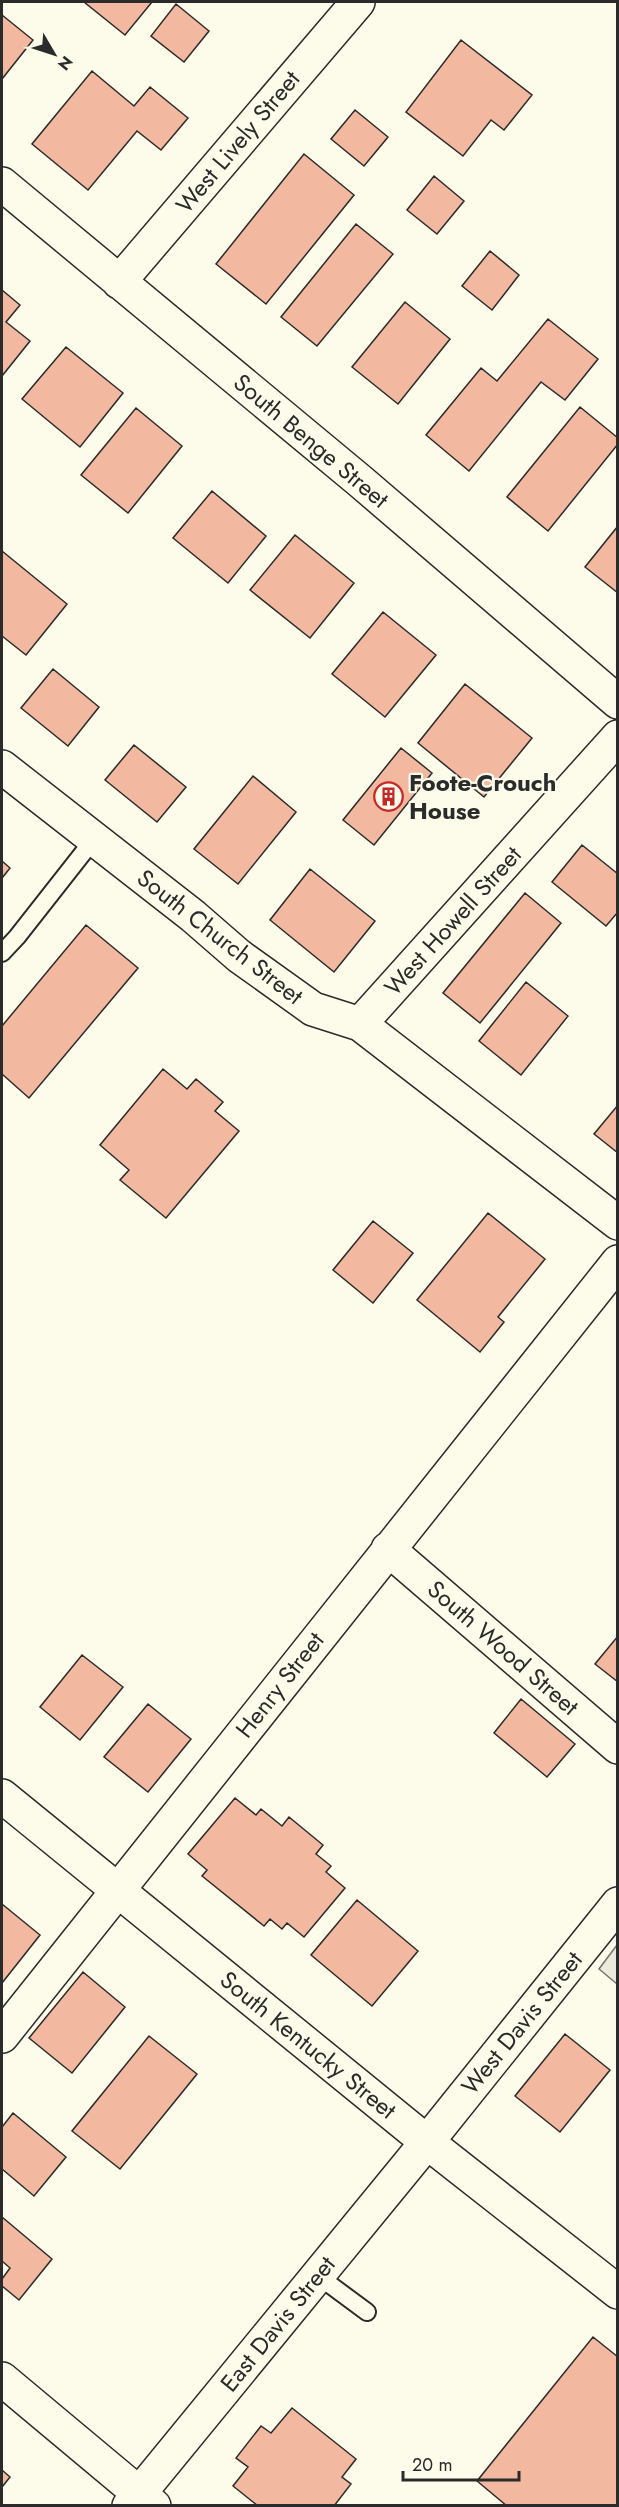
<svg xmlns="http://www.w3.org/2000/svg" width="619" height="2507" viewBox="0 0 619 2507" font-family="Jost,sans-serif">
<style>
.parking{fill:#eceadb;stroke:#74746e;stroke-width:1.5}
.building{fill:#f2b8a0;stroke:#2b2b2b;stroke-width:1.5}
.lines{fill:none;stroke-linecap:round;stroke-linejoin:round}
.lane-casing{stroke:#2b2b2b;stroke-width:20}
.street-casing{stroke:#2b2b2b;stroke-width:36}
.secondary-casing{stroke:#2b2b2b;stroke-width:36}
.lane{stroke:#fdfbea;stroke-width:16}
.street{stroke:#fdfbea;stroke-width:33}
.secondary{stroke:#fdfbea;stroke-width:33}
.labels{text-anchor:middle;stroke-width:4.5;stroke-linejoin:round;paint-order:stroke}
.street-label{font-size:24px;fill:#2b2b2b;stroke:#fdfbea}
.poi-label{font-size:24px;font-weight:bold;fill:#2b2b2b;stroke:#fdfbea;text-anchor:start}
</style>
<rect width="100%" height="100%" fill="#fdfbea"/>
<path class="parking" d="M617,1945V1984L599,1969Z"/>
<path class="building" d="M84,2H152L125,35Z
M176,4L209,31L184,62L151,36Z
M2,15L33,40L2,79Z
M461,40L532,95L504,130L491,120L463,156L406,112Z
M92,71L134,106L150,87L188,118L161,150L137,131L88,190L32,144Z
M355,110L388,137L364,166L331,139Z
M304,154L354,195L266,304L216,264Z
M434,176L464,201L437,234L407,210Z
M356,224L393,254L317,346L281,317Z
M490,251L519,275L492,310L462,286Z
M2,290L20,305L6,322L30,341L2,376Z
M405,302L450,339L398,404L352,367Z
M548,319L598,359L565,400L541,382L469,471L426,435L481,368L497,381Z
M66,347L123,393L80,447L22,399Z
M580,407L618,438V444L548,531L507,497Z
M136,408L182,446L128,513L81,475Z
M212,491L266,536L228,583L173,538Z
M618,526V593L585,567Z
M295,535L354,583L310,638L250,590Z
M2,551L67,604L26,655L2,636Z
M383,612L436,655L385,717L332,674Z
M53,669L99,707L68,746L21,708Z
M465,684L532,738L484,797L418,743Z
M134,745L186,787L157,822L105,780Z
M401,748L432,773L374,845L343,820Z
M253,776L296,812L238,884L194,849Z
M582,845L618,874V912L606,926L552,882Z
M2,861L10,868L2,878Z
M310,869L375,921L334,972L270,920Z
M525,893L561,923L480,1023L443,993Z
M86,925L138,968L29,1098L2,1074V1026Z
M526,982L568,1016L521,1075L479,1041Z
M163,1069L187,1089L196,1079L223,1102L215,1111L239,1131L166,1218L120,1180L129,1170L100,1145Z
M618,1105V1153L594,1134Z
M488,1213L545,1259L498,1317L504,1322L480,1352L417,1300Z
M373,1221L413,1253L373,1303L333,1270Z
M618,1636V1682L595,1664Z
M82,1655L123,1687L80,1740L40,1707Z
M521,1699L575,1744L547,1777L494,1733Z
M148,1704L191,1739L148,1792L104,1757Z
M235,1798L256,1815L261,1809L282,1826L289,1817L323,1845L316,1854L331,1866L326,1872L345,1888L304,1937L287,1923L282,1929L270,1919L264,1926L202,1876L207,1870L188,1854Z
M357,1900L418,1951L372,2006L311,1955Z
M2,1904L40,1935L2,1983Z
M83,1972L125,2007L72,2073L29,2038Z
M565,2034L610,2070L560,2132L515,2096Z
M149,2036L197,2074L120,2169L72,2131Z
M13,2113L66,2157L34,2196L2,2169V2127Z
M2,2217L52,2259L19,2300L2,2286V2279L10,2268L2,2261Z
M593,2337L618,2357V2506H507L477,2481Z
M292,2408L356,2459L342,2477L351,2484L334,2506H258L233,2486L248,2467L236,2458L261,2426L271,2433Z
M2,2470L10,2477L2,2487Z"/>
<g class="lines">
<defs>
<path id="lane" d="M2,953L17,937L94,839
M317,2275L367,2312"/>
<path id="street" d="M2,184L360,481L618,702
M119,282L358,2
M2,767L193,916L239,956L313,1009L360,1024L618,1223
M360,1024L618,737
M388,1549L618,1747
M2,1796L427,2142
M2,2036L618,1262
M129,2506L427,2142L618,1904"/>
<path id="secondary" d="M427,2142L618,2292
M2,2379L154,2506"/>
</defs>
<use href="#lane" class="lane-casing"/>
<use href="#street" class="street-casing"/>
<use href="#secondary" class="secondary-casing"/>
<use href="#lane" class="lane"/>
<use href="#street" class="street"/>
<use href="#secondary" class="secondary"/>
</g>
<defs>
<symbol id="building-ring" viewBox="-11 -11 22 22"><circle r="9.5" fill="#fdfbea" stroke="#c62828" stroke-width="1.5"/><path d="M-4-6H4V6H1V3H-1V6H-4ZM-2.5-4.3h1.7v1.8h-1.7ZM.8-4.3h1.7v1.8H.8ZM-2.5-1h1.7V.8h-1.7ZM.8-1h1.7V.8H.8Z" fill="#c62828"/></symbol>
</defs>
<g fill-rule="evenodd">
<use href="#building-ring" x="372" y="780" width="33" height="33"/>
</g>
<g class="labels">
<g class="street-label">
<text transform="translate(238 142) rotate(-50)" y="8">West Lively Street</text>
<text transform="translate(311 441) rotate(40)" y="8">South Benge Street</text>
<text transform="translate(453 921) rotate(-48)" y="8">West Howell Street</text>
<text transform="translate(220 937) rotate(38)" y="8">South Church Street</text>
<text transform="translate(503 1648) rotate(41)" y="8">South Wood Street</text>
<text transform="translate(280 1685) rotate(-52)" y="8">Henry Street</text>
<text transform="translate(522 2023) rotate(-51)" y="8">West Davis Street</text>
<text transform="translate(308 2045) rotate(39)" y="8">South Kentucky Street</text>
<text transform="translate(278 2324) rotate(-51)" y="8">East Davis Street</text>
</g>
<g class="poi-label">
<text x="409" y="791">Foote-Crouch<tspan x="409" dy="28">House</tspan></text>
</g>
</g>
<rect width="619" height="2507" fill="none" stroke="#2b2b2b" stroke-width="6"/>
<g transform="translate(54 54) rotate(129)" stroke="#fdfbea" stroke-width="4.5" paint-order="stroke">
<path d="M0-4.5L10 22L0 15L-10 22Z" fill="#2b2b2b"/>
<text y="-9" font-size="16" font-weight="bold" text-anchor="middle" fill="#2b2b2b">N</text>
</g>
<path d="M403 2471v9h116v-9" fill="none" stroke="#2b2b2b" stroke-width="3"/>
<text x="412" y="2471" font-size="18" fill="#2b2b2b" stroke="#fdfbea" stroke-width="4.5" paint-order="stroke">20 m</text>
</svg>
